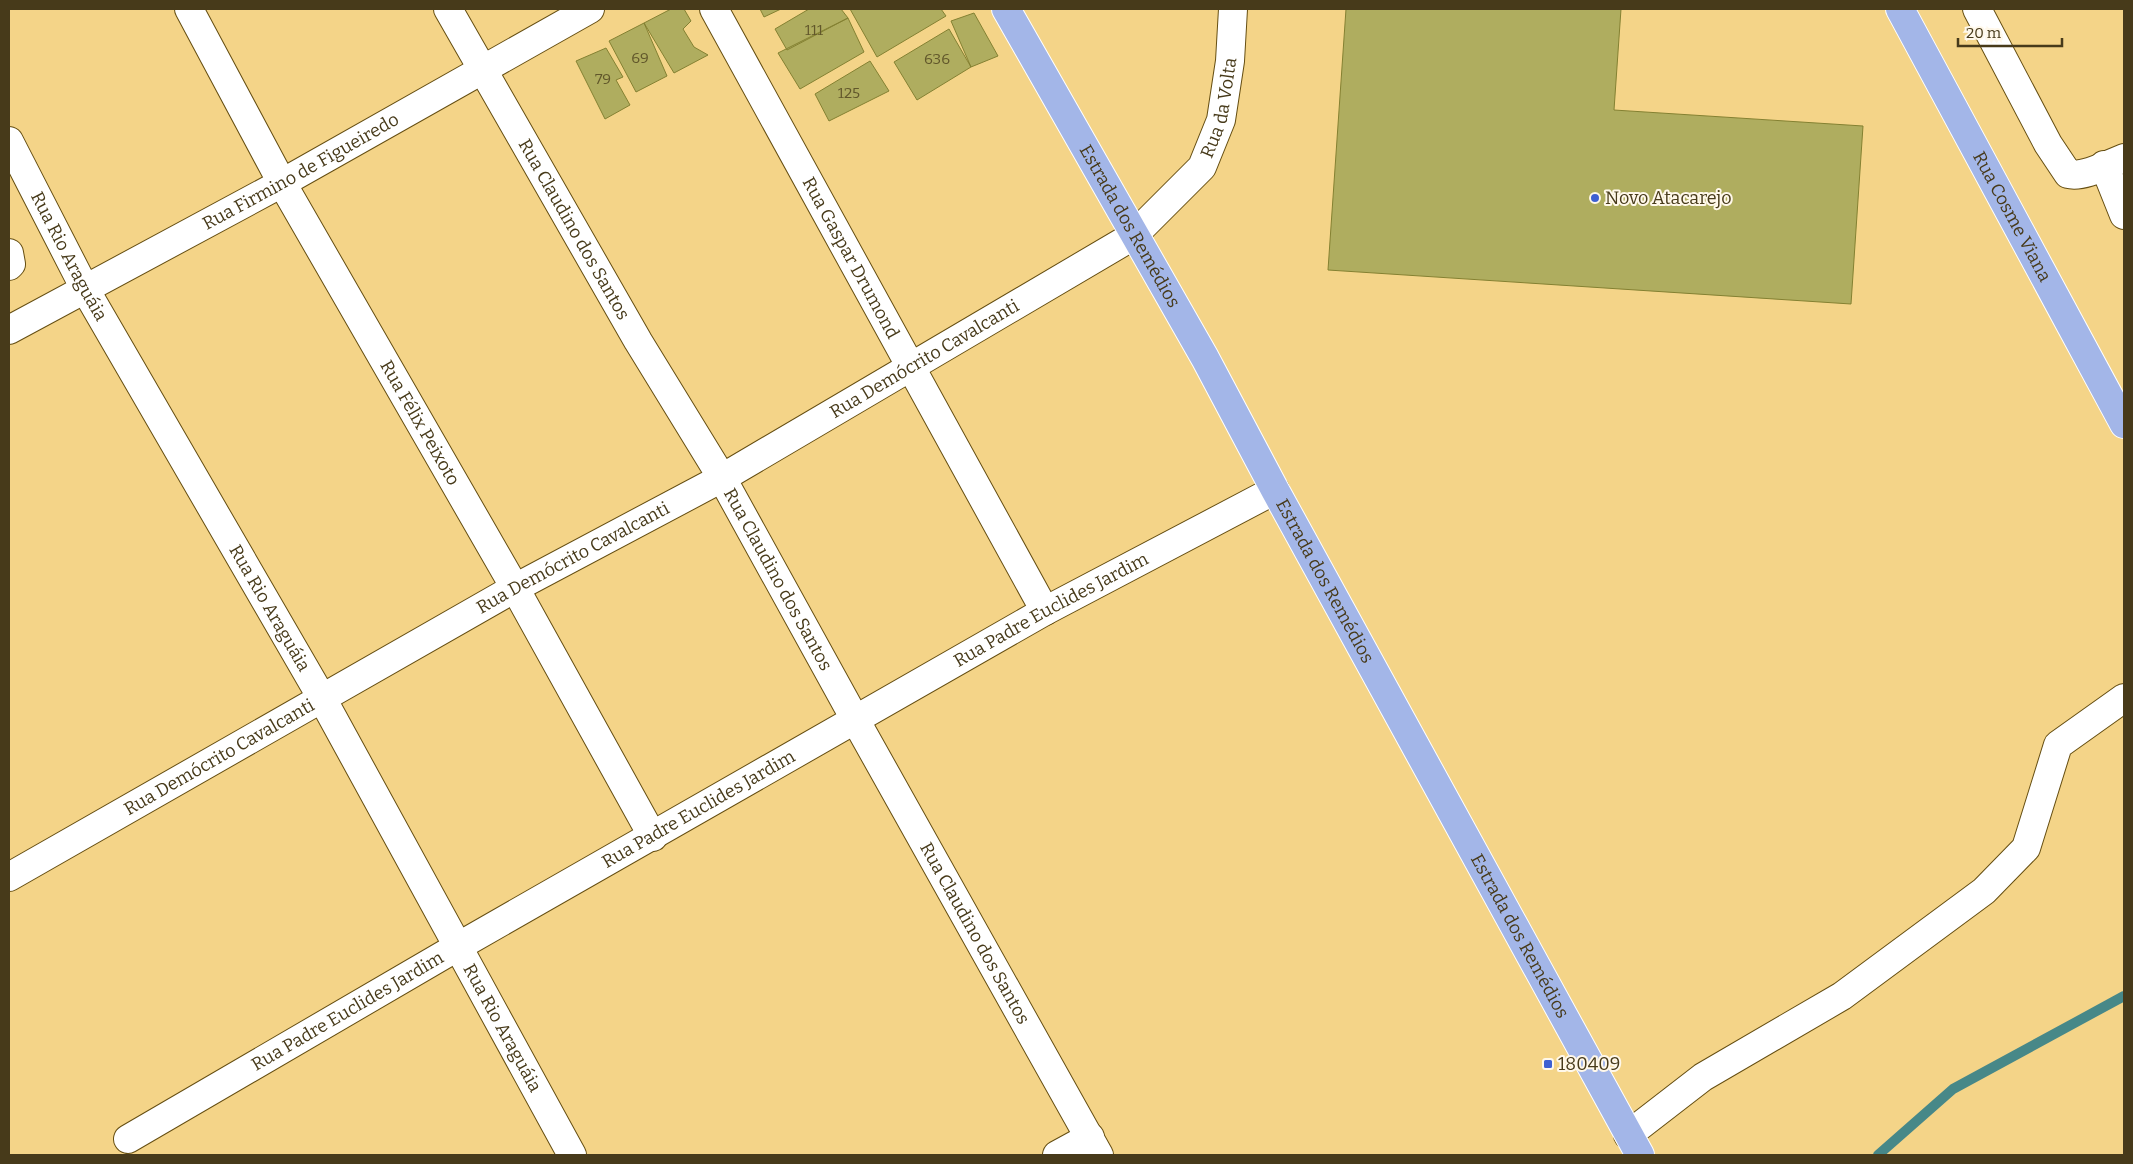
<svg xmlns="http://www.w3.org/2000/svg" width="2133" height="1164" viewBox="0 0 2133 1164" font-family="Bitter,serif">
<style>
.lines{fill:none;stroke-linecap:round;stroke-linejoin:round}
.stream{stroke:#478888;stroke-width:10}
.building{fill:#afad5f;stroke:#848132}
.minor-casing{stroke:#654e12;stroke-width:30}
.major-casing{stroke:#fff;stroke-width:30}
.minor{stroke:#fff;stroke-width:28}
.major{stroke:#a3b6e8;stroke-width:28}
.poi-dot{fill:#3e60d2;stroke:#fff8ea;stroke-width:2}
.labels{text-anchor:middle;stroke-width:4;stroke-linejoin:round;paint-order:stroke}
.number-label{font-size:15px;fill:#61572b}
.street-label{font-size:18px;fill:#473a1a;stroke:#fff8ea}
.poi-label{font-size:18px;fill:#473a1a;stroke:#fff8ea;text-anchor:start}
</style>
<rect width="100%" height="100%" fill="#f4d488"/>
<g class="lines">
<path class="stream" d="M1878,1155L1953,1089L2124,996"/>
</g>
<path class="building" d="M671,9H684L691,21L683,29L694,47L708,55L674,73L644,23Z
M760,9H781L764,17Z
M809,9H841L848,18L787,50L775,29Z
M850,9H941L946,16L877,57Z
M1346,9H1621L1614,110L1863,126L1851,304L1328,270Z
M974,13L998,56L971,67L951,21Z
M848,18L864,52L800,89L778,53Z
M644,23L667,76L636,92L609,41Z
M949,29L971,67L917,100L894,62Z
M606,48L623,77L616,80L630,105L605,119L576,61Z
M870,61L889,91L829,121L815,94Z"/>
<g class="lines">
<defs>
<g id="minor">
<path id="s1" d="M189,9L282,183L515,588L653,837"/>
<path id="s2" d="M448,9L638,341L722,478L856,721L1099,1155"/>
<path id="s3" d="M714,9L1045,611"/>
<path d="M1977,9L2048,144L2068,174C2084,178 2108,164 2124,158"/>
<path id="s4" d="M9,141L85,289L323,700L572,1155"/>
<path d="M2104,165L2124,215"/>
<path d="M9,253L11,264L9,266"/>
<path id="s5" d="M9,330L282,183L590,9"/>
<path id="s6" d="M9,877L515,588L722,478L1133,236L1202,167L1221,120L1230,61L1233,9"/>
<path d="M1628,1135L1703,1077L1842,996L1984,891L2026,848L2058,745L2124,698"/>
<path id="s7" d="M128,1139L459,946L1045,611L1275,490"/>
<path d="M1057,1155L1090,1137"/>
</g>
<g id="major">
<path id="s8" d="M1006,9L1205,358L1275,490L1640,1155"/>
<path id="s9" d="M1900,9L2124,424"/>
</g>
</defs>
<use href="#minor" class="minor-casing"/>
<use href="#major" class="major-casing"/>
<use href="#minor" class="minor"/>
<use href="#major" class="major"/>
</g>
<g class="poi-dot">
<circle cx="1595" cy="198" r="5"/>
<rect x="1543" y="1059" width="10" height="10" rx="2.5"/>
</g>
<g class="labels">
<g class="number-label">
<text x="814" y="35">111</text>
<text x="640" y="63">69</text>
<text x="937" y="64">636</text>
<text x="603" y="84">79</text>
<text x="849" y="98">125</text>
</g>
<g class="street-label">
<text dy="6" stroke="none"><textPath href="#s6" startOffset="1454">Rua da Volta</textPath></text>
<text dy="6" stroke="none"><textPath href="#s5" startOffset="332">Rua Firmino de Figueiredo</textPath></text>
<text dy="6" stroke="none"><textPath href="#s9" startOffset="236">Rua Cosme Viana</textPath></text>
<text dy="6" stroke="none"><textPath href="#s8" startOffset="250">Estrada dos Remédios</textPath></text>
<text dy="6" stroke="none"><textPath href="#s2" startOffset="254">Rua Claudino dos Santos</textPath></text>
<text dy="6" stroke="none"><textPath href="#s4" startOffset="130">Rua Rio Araguáia</textPath></text>
<text dy="6" stroke="none"><textPath href="#s3" startOffset="284">Rua Gaspar Drumond</textPath></text>
<text dy="6" stroke="none"><textPath href="#s6" startOffset="1052">Rua Demócrito Cavalcanti</textPath></text>
<text dy="6" stroke="none"><textPath href="#s1" startOffset="474">Rua Félix Peixoto</textPath></text>
<text dy="6" stroke="none"><textPath href="#s6" startOffset="648">Rua Demócrito Cavalcanti</textPath></text>
<text dy="6" stroke="none"><textPath href="#s2" startOffset="659">Rua Claudino dos Santos</textPath></text>
<text dy="6" stroke="none"><textPath href="#s8" startOffset="655">Estrada dos Remédios</textPath></text>
<text dy="6" stroke="none"><textPath href="#s4" startOffset="535">Rua Rio Araguáia</textPath></text>
<text dy="6" stroke="none"><textPath href="#s7" startOffset="1064">Rua Padre Euclides Jardim</textPath></text>
<text dy="6" stroke="none"><textPath href="#s6" startOffset="242">Rua Demócrito Cavalcanti</textPath></text>
<text dy="6" stroke="none"><textPath href="#s7" startOffset="659">Rua Padre Euclides Jardim</textPath></text>
<text dy="6" stroke="none"><textPath href="#s2" startOffset="1064">Rua Claudino dos Santos</textPath></text>
<text dy="6" stroke="none"><textPath href="#s8" startOffset="1060">Estrada dos Remédios</textPath></text>
<text dy="6" stroke="none"><textPath href="#s7" startOffset="254">Rua Padre Euclides Jardim</textPath></text>
<text dy="6" stroke="none"><textPath href="#s4" startOffset="1015">Rua Rio Araguáia</textPath></text>
</g>
<g class="poi-label">
<text x="1605" y="204">Novo Atacarejo</text>
<text x="1558" y="1070">180409</text>
</g>
</g>
<rect width="2133" height="1164" fill="none" stroke="#473a1a" stroke-width="20"/>
<path d="M1958 38v8h104v-8" fill="none" stroke="#473a1a" stroke-width="2.5"/>
<text x="1966" y="38" font-size="15" fill="#473a1a" stroke="#fff8ea" stroke-width="4" paint-order="stroke">20 m</text>
</svg>
